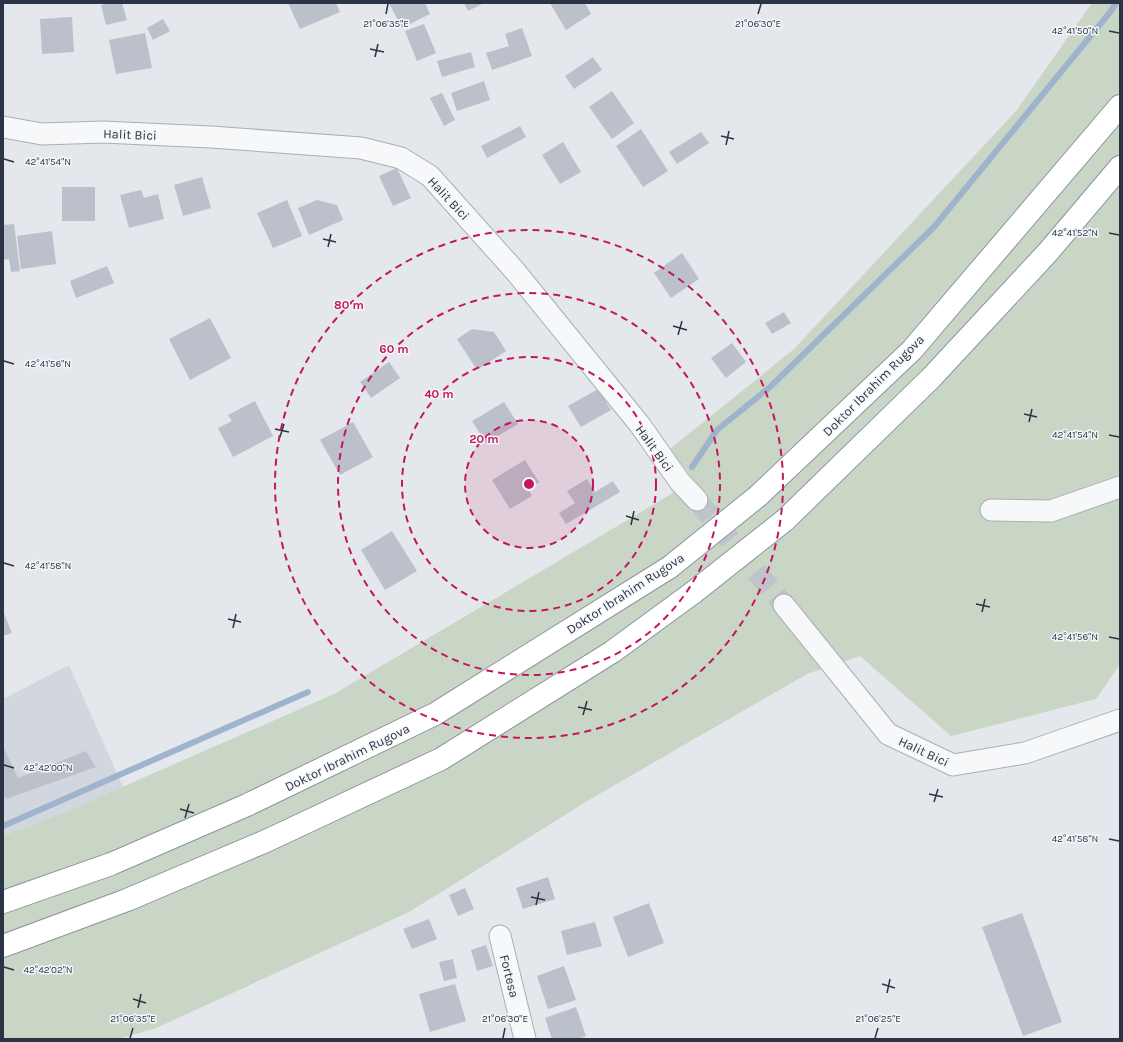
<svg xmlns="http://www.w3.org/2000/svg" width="1123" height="1042" viewBox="0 0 1123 1042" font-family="Karla,sans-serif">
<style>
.built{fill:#d2d6de}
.green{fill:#c9d6c5}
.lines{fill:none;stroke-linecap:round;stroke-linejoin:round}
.stream{stroke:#9fb4cc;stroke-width:6}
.building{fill:#bbc0ca}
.minor-tunnel{stroke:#bfc3cb;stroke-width:21;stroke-dasharray:21 10;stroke-linecap:butt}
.minor-casing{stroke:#a9aeb7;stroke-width:23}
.highway-casing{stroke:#8b94a3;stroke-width:24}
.minor{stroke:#f7f8fa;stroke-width:21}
.highway{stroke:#fff;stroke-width:22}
.highway-bridge-casing{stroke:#8b94a3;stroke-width:24;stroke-linecap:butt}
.highway-bridge{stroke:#fff;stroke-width:22}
.ticks{fill:none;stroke:#2b3445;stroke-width:1.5}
.ring{fill:none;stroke:#c2185b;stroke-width:2;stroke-dasharray:7 5}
.labels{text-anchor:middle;stroke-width:3;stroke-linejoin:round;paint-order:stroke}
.street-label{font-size:13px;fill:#2b3445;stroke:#f4f6f9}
.ticks-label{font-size:10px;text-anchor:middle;fill:#2b3445;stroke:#f4f6f9;stroke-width:3;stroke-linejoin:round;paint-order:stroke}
.centre{fill:#c2185b;stroke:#f4f6f9;stroke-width:2}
.ring-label{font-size:12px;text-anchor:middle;font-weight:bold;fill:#c2185b;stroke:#f4f6f9;stroke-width:3;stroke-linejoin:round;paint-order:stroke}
</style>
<rect width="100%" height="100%" fill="#e4e7ec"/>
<path class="built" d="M69,665L123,787L63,813L3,836V699Z"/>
<path class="green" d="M1092,3H1120V664L1096,699L951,736L860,656L807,674L594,797L409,912L156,1028L119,1039H3V836L63,813L334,694L668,496L693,479L670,449L794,349L1016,111Z"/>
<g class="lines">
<path class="stream" d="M692,467L717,430L770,387L934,227L1111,11L1116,3
M3,826L308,692"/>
</g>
<path class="building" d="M111,3H122L127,20L106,25L101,5Z
M288,3H336L340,12L300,29Z
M389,3H425L430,14L402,28Z
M464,3H484L468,11Z
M550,3H585L591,14L566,30Z
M72,17L74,52L42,54L40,19Z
M163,19L170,31L153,40L147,28Z
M424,24L436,53L417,61L405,31Z
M522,28L532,56L492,70L486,53L509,46L505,34Z
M145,33L152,68L116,74L109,40Z
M471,52L475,67L442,77L437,61Z
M593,57L602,70L574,89L565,76Z
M484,81L490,100L457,111L451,93Z
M612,91L634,123L612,139L589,107Z
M442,93L455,120L444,126L430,98Z
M520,126L526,137L487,158L481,146Z
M641,129L668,171L643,187L616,146Z
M701,132L709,143L677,164L669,152Z
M563,142L581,172L560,184L542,155Z
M397,168L411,198L393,206L379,176Z
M202,177L211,208L183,216L174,185Z
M62,187H95V221H62Z
M141,190L144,198L158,194L164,219L129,228L120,195Z
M287,200L302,236L273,248L257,213Z
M317,200L337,205L343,220L309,235L298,208Z
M14,224L20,271L11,272L9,259L3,260V225Z
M52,231L56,264L21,269L17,236Z
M682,253L699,279L671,298L654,273Z
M107,266L114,283L76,298L70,281Z
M784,312L791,323L772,334L765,323Z
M210,318L231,358L190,380L169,339Z
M472,329L494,332L506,351L477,370L457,339Z
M732,343L746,362L726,378L711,358Z
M389,362L400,378L371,398L360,382Z
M598,389L611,410L581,427L568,406Z
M255,401L273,436L233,457L218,428L232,421L228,415Z
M504,402L518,424L486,443L472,421Z
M353,422L373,457L340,475L320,440Z
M525,460L539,482L528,489L532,496L510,509L492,480Z
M587,479L595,492L613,481L620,492L566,524L559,513L575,503L567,491Z
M392,531L417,571L385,590L361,550Z
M3,611L12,633L3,636Z
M3,746L18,778L86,751L96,767L6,799L3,792Z
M548,877L555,899L523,909L516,888Z
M465,888L474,909L458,916L449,895Z
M649,903L664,943L628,957L613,917Z
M1022,913L1062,1022L1023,1036L982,927Z
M429,919L437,939L412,949L403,929Z
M595,922L602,946L567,955L561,931Z
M486,945L493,966L477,971L471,950Z
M453,959L457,978L444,981L439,962Z
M564,966L576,1000L548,1009L537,976Z
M455,984L466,1021L430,1032L419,994Z
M576,1007L586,1036L578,1039H552L545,1018Z"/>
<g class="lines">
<path class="minor-tunnel" d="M697,500L784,605"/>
<defs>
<path id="minor" d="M3,127L42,134L103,132L211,137L361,148L401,158L430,176L515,271L640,425L680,482L697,500
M991,510L1051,511L1120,487
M784,605L888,734L953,765L1025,753L1120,720
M500,936L525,1039"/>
<path id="highway" d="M758,496L912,350L1120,106
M785,520L931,378L1048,252L1120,167
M3,902L111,864L247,805L435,714L670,567
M3,946L127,900L266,841L441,759L612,652L694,592"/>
</defs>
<use href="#minor" class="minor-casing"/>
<use href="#highway" class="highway-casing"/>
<use href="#minor" class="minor"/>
<use href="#highway" class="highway"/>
<defs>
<path id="highway-bridge" d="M670,567L758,496
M694,592L785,520"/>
</defs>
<use href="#highway-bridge" class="highway-bridge-casing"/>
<use href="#highway-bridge" class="highway-bridge"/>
</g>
<path class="ticks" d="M386,14L388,4M758,14L761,4M1109,31L1119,33M370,49L384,52M375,57L378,44M721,136L734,139M726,145L729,131M4,159L14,162M1109,233L1119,235M323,239L336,242M328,247L331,234M673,326L687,330M678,335L682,321M4,361L14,364M1024,414L1037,417M1029,422L1032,409M275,429L289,432M1109,435L1119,437M280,437L284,424M626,516L639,520M631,525L634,511M4,563L14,566M976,604L990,607M982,612L985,599M228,619L241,622M233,628L236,614M1109,637L1119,639M578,707L592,710M583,715L587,701M4,765L14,768M929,794L943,797M934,802L938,789M180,809L194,813M185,818L189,804M1109,839L1119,841M531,897L545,900M536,905L539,892M4,967L14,970M882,984L895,988M887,993L890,979M133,999L146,1003M138,1008L141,994M130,1038L133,1028M503,1038L505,1028M875,1038L878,1028"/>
<circle cx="529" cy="484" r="64" fill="#c2185b" fill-opacity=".12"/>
<g class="ring">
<circle cx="529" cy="484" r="64"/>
<circle cx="529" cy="484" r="127"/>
<circle cx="529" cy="484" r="191"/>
<circle cx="529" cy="484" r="254"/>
</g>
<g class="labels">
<g class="street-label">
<text transform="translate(130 134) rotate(2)" y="5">Halit Bici</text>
<text transform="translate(449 198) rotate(47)" y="5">Halit Bici</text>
<text transform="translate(873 385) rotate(-45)" y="5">Doktor Ibrahim Rugova</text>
<text transform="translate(655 448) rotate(54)" y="5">Halit Bici</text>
<text transform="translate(625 593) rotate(-33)" y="5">Doktor Ibrahim Rugova</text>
<text transform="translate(924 751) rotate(25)" y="5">Halit Bici</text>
<text transform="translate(347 757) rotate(-26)" y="5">Doktor Ibrahim Rugova</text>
<text transform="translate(510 976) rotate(76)" y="5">Fortesa</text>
</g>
</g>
<g class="ticks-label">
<text x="386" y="27">21°06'35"E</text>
<text x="758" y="27">21°06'30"E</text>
<text x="1075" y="34">42°41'50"N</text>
<text x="48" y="165">42°41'54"N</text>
<text x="1075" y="236">42°41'52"N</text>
<text x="48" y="367">42°41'56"N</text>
<text x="1075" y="438">42°41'54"N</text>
<text x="48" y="569">42°41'58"N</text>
<text x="1075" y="640">42°41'56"N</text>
<text x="48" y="771">42°42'00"N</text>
<text x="1075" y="842">42°41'58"N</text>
<text x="48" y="973">42°42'02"N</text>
<text x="133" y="1022">21°06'35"E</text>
<text x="505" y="1022">21°06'30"E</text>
<text x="878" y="1022">21°06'25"E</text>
</g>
<circle cx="529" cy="484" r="6" class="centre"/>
<g class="ring-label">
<text x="349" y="309">80 m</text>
<text x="394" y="353">60 m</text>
<text x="439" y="398">40 m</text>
<text x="484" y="443">20 m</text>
</g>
<rect width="1123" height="1042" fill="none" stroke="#2b3445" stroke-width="8"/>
</svg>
